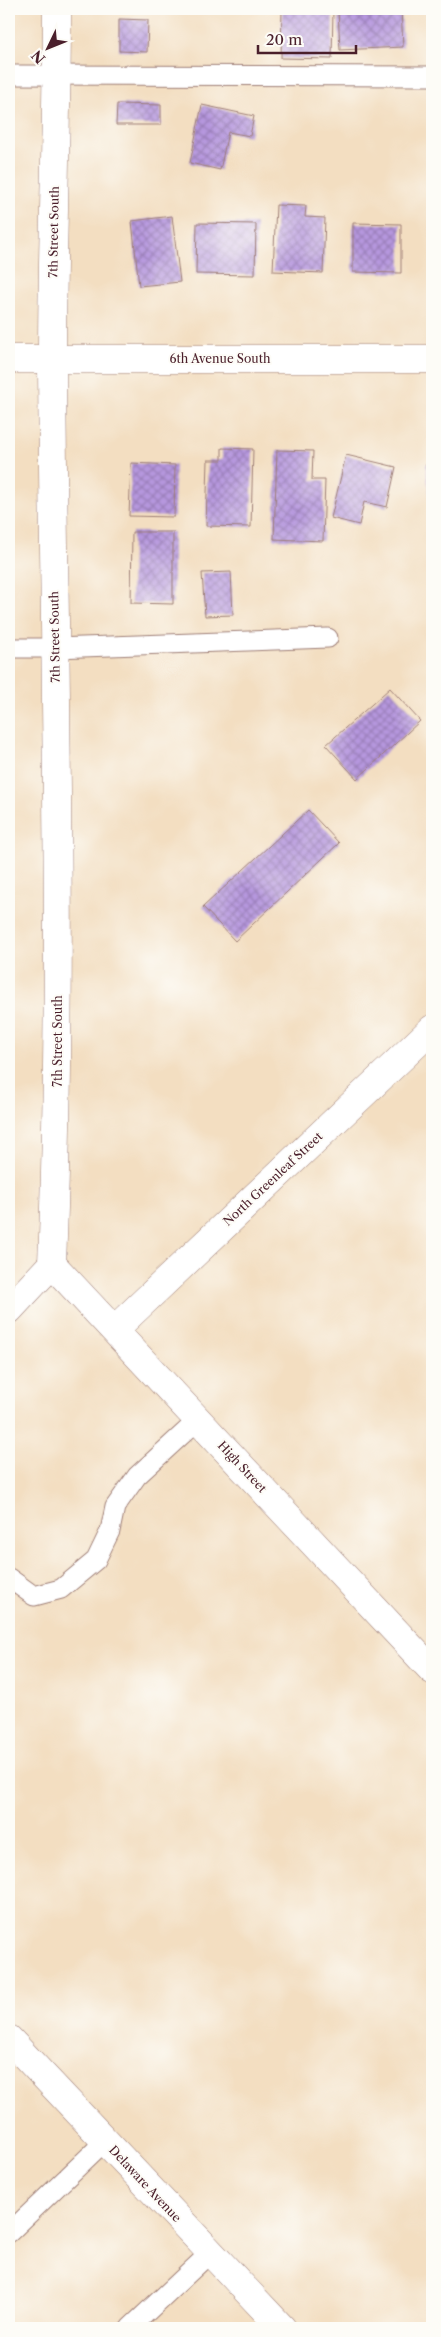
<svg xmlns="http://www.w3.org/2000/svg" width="441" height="2337" viewBox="0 0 441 2337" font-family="'Libre Caslon Text',serif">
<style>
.building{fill:url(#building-cross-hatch)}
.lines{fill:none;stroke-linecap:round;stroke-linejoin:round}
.lane-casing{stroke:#9e7e76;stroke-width:21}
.street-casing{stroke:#9e7e76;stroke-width:29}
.secondary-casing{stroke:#9e7e76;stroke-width:29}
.lane{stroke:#fff;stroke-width:19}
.street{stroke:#fff;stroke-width:28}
.secondary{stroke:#fff;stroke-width:28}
.labels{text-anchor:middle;stroke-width:4;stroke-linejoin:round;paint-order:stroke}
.street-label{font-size:12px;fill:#4a1f2b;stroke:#fdfcf7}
</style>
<defs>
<pattern id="building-cross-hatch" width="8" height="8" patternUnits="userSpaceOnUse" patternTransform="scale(1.25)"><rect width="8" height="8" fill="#b697de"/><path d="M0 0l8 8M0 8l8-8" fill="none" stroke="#967bb4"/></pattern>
</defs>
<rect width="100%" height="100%" fill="#fdfcf7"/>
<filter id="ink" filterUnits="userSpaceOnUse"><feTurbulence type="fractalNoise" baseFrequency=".02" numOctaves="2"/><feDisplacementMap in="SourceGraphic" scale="10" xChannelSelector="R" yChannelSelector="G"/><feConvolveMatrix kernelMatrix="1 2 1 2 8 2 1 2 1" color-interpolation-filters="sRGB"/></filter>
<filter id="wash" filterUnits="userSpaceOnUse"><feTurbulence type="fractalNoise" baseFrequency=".0096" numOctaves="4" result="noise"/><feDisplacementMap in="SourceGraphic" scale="20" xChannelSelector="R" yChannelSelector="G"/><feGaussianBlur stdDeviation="1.12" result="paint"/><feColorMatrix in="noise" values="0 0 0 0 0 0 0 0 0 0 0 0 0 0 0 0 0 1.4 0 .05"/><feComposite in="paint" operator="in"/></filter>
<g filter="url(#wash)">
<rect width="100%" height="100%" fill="#f3dec1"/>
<g id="blocks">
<path class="building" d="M282,9H333L332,59L281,58Z
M338,9H401L403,47L340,50Z
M119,19L148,20L147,52L119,51Z
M117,104L161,105V125H116Z
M202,105L254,116L250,136L228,132L220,170L190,163Z
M276,205L306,206L305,217L325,218L323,273L273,271Z
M172,216L180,282L139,286L132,221Z
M197,223L256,224L255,275L196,274Z
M353,223L401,224V273L353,272Z
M222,448L253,449L251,527L206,526L208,460H222Z
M277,450L313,451L312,480H325L323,541L274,539Z
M346,455L396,467L387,507L364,502L359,525L331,518Z
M131,463L175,465L174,517L129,516Z
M426,464H432V519H431Z
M132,532H173V604L131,603Z
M231,572L233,615L205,616L202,573Z
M390,688L420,721L357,779L326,745Z
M308,810L339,843L235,941L203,907Z"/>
</g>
</g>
<g filter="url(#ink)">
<use href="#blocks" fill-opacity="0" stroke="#9e7e76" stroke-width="1"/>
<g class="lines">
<defs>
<path id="lane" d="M9,75L432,76
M9,648H55L328,638
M9,1578L34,1596L61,1589L96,1560L110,1531L115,1507L137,1476L198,1420
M9,2233L105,2141
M130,2328L210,2253"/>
<path id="street" d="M9,359H432
M52,1264L432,1670
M114,1330L432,1029
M9,2039L282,2328"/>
<path id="secondary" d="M9,1310L52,1264C64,964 54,663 52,362C52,244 57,127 57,9"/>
</defs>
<use href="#lane" class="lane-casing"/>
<use href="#street" class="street-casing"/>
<use href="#secondary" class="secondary-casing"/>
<use href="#lane" class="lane"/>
<use href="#street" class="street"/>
<use href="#secondary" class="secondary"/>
</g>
</g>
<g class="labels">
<g class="street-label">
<text transform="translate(54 232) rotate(-89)" y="4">7th Street South</text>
<text x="220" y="363">6th Avenue South</text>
<text transform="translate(55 637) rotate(-91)" y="4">7th Street South</text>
<text transform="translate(58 1041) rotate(-90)" y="4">7th Street South</text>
<text transform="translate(273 1179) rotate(-43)" y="4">North Greenleaf Street</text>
<text transform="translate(242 1467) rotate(47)" y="4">High Street</text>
<text transform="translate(145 2184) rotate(47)" y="4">Delaware Avenue</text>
</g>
</g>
<rect width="441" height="2337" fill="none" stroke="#fdfcf7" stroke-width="30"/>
<g transform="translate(48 48) rotate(227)" stroke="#fdfcf7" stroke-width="4" paint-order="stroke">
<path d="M0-4L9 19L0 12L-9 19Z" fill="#4a1f2b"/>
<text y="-8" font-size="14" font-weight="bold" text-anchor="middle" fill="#4a1f2b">N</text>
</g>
<path d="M258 45v8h98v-8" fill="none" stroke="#4a1f2b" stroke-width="2.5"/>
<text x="266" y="45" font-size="15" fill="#4a1f2b" stroke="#fdfcf7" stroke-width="4" paint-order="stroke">20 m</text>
</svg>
